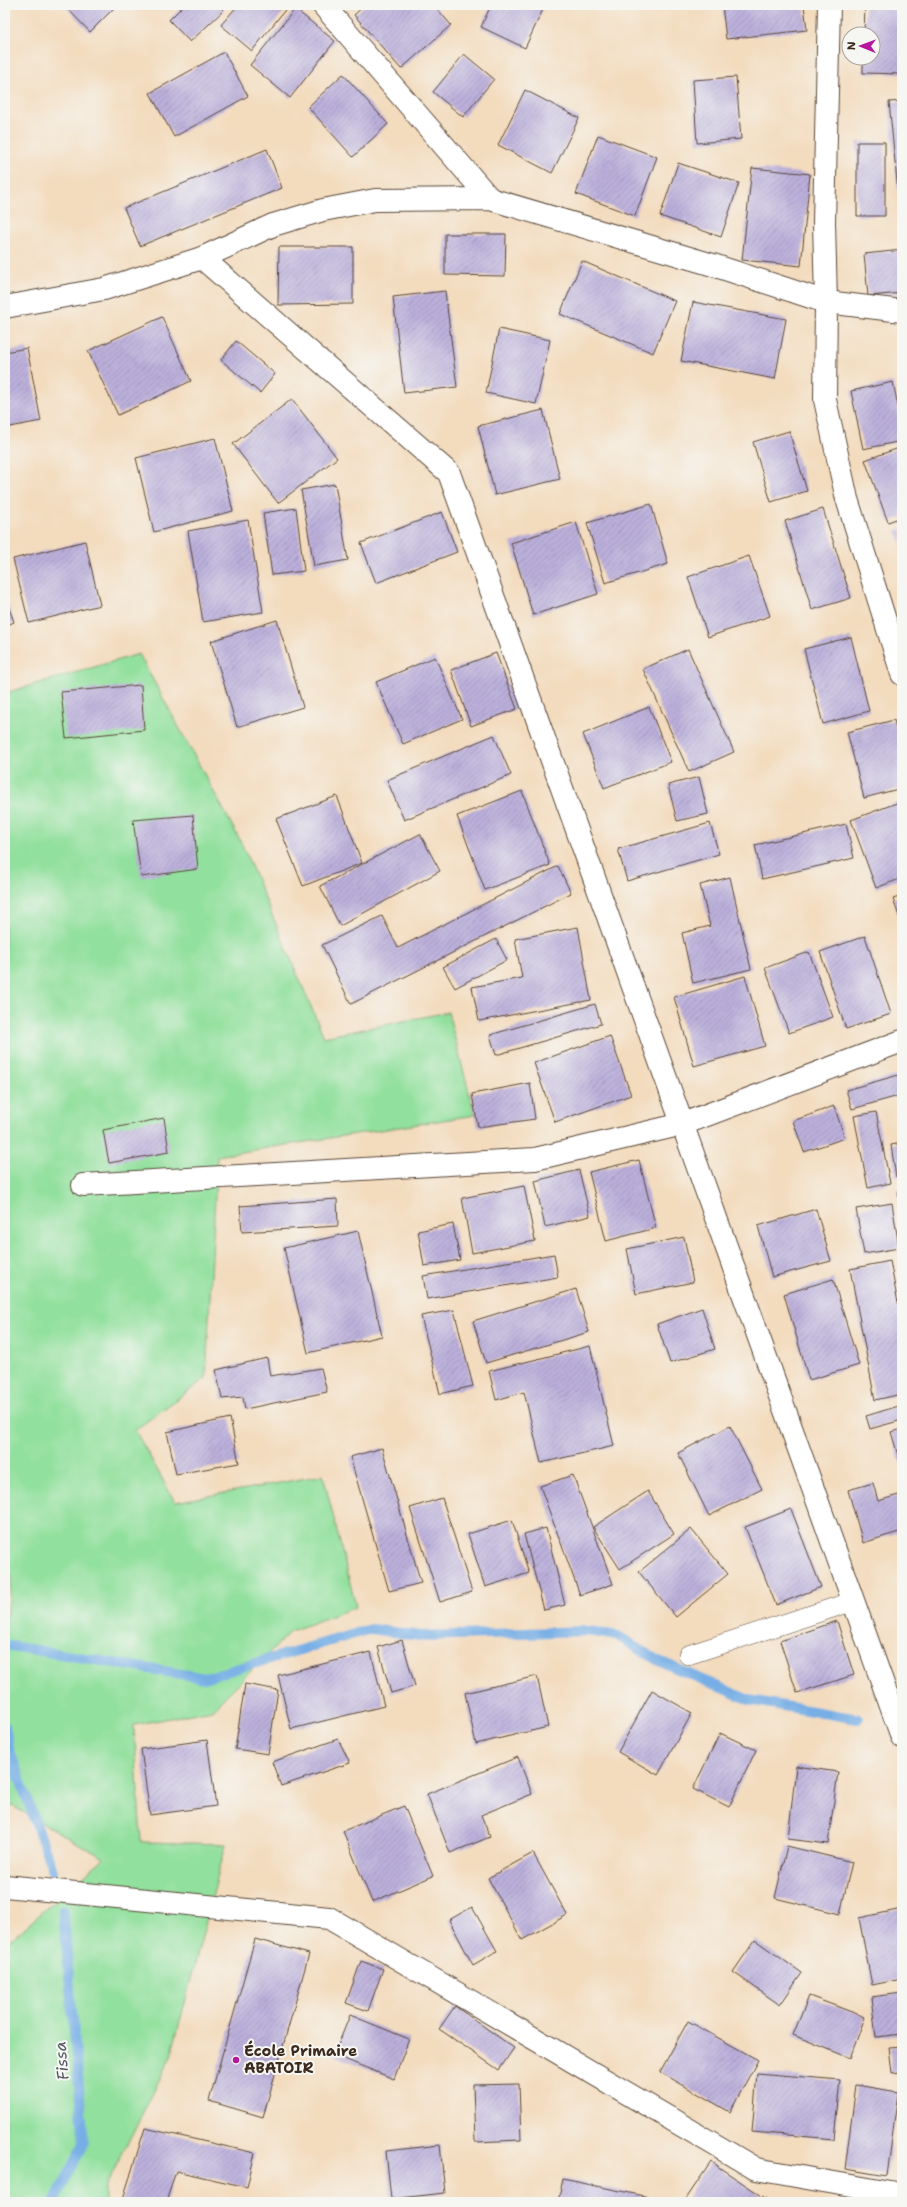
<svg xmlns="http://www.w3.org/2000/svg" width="907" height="2207" viewBox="0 0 907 2207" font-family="'Shantell Sans',sans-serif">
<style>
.green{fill:#92e09d;stroke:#66855e}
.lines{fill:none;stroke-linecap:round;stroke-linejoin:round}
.stream{stroke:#76aee5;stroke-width:10}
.building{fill:url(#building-hatch)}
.service-casing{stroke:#574536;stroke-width:20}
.minor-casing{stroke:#574536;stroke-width:24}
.tertiary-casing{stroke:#574536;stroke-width:24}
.service{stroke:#fff;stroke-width:19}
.minor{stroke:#fff;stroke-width:22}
.tertiary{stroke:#fff;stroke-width:22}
.poi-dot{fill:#b5179e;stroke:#f6f6f2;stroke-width:1.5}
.labels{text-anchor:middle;stroke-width:4;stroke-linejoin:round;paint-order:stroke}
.poi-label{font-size:15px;font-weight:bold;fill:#3b2a1e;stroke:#f6f6f2;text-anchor:start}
.water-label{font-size:16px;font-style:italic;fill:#505864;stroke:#f6f6f2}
</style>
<defs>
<pattern id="building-hatch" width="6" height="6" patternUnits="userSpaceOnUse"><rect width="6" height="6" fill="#bcb0dc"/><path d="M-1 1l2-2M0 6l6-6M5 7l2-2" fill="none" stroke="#9a8fb2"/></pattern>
</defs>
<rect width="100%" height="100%" fill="#f6f6f2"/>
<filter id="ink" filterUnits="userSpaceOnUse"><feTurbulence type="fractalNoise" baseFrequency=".025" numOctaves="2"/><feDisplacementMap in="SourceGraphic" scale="8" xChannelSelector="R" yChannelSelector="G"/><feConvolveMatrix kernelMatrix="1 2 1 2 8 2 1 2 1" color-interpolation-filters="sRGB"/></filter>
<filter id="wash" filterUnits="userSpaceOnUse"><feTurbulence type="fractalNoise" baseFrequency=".012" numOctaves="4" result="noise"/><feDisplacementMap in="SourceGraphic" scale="16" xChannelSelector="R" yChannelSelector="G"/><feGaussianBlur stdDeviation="0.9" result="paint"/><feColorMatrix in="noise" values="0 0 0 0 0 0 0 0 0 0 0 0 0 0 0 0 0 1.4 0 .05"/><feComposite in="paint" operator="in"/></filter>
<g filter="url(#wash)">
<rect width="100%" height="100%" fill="#f3dbbd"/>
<path class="green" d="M139,654L240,840L324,1037L448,1012L475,1115L217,1156L206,1378L135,1430L175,1502L323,1475L356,1607L291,1631L212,1710L134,1725L141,1842L226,1844L171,2056L105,2188V2202H5V1945L104,1858L5,1802V1630L12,1576L5,1575V693Z"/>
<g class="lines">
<path class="stream" d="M5,1645L205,1678L371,1629L421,1636L588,1631L618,1636L657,1660L749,1700L858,1719
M5,1726L9,1749L53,1871
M54,2202L84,2143L63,1910"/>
</g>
<g id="blocks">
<path class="building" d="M64,5H117L90,32Z
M184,5H219L224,10L190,42L169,20Z
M238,5H289L252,51L221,25Z
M365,5H434L451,25L401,69L354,15Z
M491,5H545L525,48L481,27Z
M722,5H804L807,30L726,39Z
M865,5H902V74L863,73V58H873V34H864Z
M295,9L335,41L290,98L250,65Z
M224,52L248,96L174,137L150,93Z
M464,54L494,79L463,117L433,92Z
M343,74L388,124L353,157L308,107Z
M736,77L741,139L697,143L693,80Z
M525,90L579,118L552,173L498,145Z
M902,101V222H901L889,102Z
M598,135L657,157L635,216L576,194Z
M857,142H885V216H857Z
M267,149L282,188L140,246L124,208Z
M678,163L739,183L721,237L660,216Z
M752,168L810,174L801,266L742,260Z
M445,234H506L505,276L445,275Z
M279,247H353V304L278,305Z
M902,250V293L868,296L864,254Z
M582,261L675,301L653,353L560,314Z
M445,291L457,387L404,393L393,297Z
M693,302L786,319L775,379L681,361Z
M162,317L191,381L118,415L88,351Z
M499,329L550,340L536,404L486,393Z
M236,341L275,374L260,393L221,360Z
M27,348L41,421L5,428V352Z
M893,382L902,426V441L863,449L851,391Z
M292,399L337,458L278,503L233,444Z
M543,410L560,479L495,495L478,426Z
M789,431L807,491L771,502L753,442Z
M215,438L233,511L154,532L136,458Z
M902,447V517L888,522L865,460Z
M335,484L348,560L314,566L301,490Z
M651,504L668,564L605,583L587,523Z
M296,508L304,571L272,575L263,513Z
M823,509L851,598L812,610L785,521Z
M442,512L457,552L376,583L361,543Z
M248,520L263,612L203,622L188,531Z
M576,522L598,594L533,615L511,543Z
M902,528V544L896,531Z
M85,541L100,605L29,623L13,559Z
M749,556L770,616L708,637L688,577Z
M5,597L14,622L5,626Z
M277,620L303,707L237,727L211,641Z
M851,637L869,711L823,724L804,649Z
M688,649L734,752L689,772L643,669Z
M496,653L517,709L471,726L451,670Z
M435,657L462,719L403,744L376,682Z
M141,685L144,730L66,738L61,692Z
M649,707L671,762L604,788L583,734Z
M894,720L902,752V788L864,798L847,732Z
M494,735L511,775L404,820L387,780Z
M699,777L708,814L677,821L668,785Z
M522,791L550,865L485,890L457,816Z
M337,796L362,863L303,886L276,819Z
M902,801V878L876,888L851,820Z
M193,815L198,869L141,877L133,820Z
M710,823L719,854L627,881L618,849Z
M846,824L854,858L762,879L755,845Z
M420,834L440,871L340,926L320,886Z
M558,866L571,893L351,1004L322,945L382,916L398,948Z
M730,877L751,969L693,983L682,933L710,926L700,885Z
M902,896V925L893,899Z
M578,927L591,1000L479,1021L472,987L522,978L515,939Z
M865,936L891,1014L846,1029L820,952Z
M496,939L507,960L455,988L443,967Z
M809,952L833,1017L789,1033L765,968Z
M745,976L765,1046L694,1066L674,997Z
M595,1004L601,1024L496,1055L490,1035Z
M610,1036L631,1095L555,1122L534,1063Z
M902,1074V1095L852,1109L846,1090Z
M530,1083L535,1119L478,1127L472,1094Z
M834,1106L845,1138L804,1152L793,1121Z
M876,1112L890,1183L868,1188L854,1116Z
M164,1118L169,1152L109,1163L103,1130Z
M902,1143V1176L896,1177L891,1145Z
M639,1160L656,1228L606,1241L589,1172Z
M579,1170L590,1216L545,1227L535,1181Z
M524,1186L535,1241L472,1253L462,1198Z
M902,1189V1210H901L898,1190Z
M337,1199L338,1226L242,1232L240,1206Z
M892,1203L899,1248L864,1254L856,1209Z
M816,1209L831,1261L772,1277L758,1226Z
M453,1224L460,1260L424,1266L418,1231Z
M358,1231L382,1336L308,1353L284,1248Z
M684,1237L693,1282L636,1294L627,1249Z
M554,1254L558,1277L427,1299L423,1276Z
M890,1261L902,1324V1394L875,1400L850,1269Z
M833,1279L859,1365L809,1380L784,1294Z
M576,1289L589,1332L486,1363L473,1321Z
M702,1308L715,1349L670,1363L657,1324Z
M454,1310L473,1386L440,1394L421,1316Z
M590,1346L614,1446L541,1463L524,1392L496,1400L489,1371Z
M267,1358L270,1376L321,1368L327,1392L245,1409L243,1397L222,1399L216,1370Z
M902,1405V1420L870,1429L866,1416Z
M230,1418L239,1463L176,1474L167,1432Z
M730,1426L762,1489L709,1516L678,1453Z
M902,1429V1469L891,1432Z
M382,1448L421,1583L389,1591L350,1457Z
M573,1475L613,1584L580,1595L540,1486Z
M873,1483L878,1501L902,1494V1531L863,1543L848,1490Z
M648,1491L674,1534L620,1569L593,1527Z
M442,1498L472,1592L440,1602L410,1508Z
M791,1509L821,1587L776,1605L745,1527Z
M512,1520L529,1573L485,1587L468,1534Z
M546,1528L565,1605L544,1610L524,1534Z
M691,1529L728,1574L676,1617L639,1572Z
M837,1621L854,1675L797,1693L780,1641Z
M402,1640L415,1686L391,1693L378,1647Z
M371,1652L384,1706L291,1729L278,1675Z
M537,1676L548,1727L476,1744L465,1693Z
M245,1684L278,1690L268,1754L235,1749Z
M652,1690L692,1713L658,1775L618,1752Z
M720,1733L756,1750L729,1807L693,1789Z
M338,1739L350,1763L281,1786L272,1762Z
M207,1740L216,1806L150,1815L141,1749Z
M518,1757L532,1794L481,1815L490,1837L450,1853L427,1794Z
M796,1766L838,1772L828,1844L788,1839Z
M404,1806L433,1876L372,1902L343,1831Z
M787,1846L852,1862L840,1914L775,1898Z
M533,1853L567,1915L522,1940L488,1878Z
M472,1907L497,1951L473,1965L449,1920Z
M902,1909V1979L872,1985L859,1918Z
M255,1939L309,1954L263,2117L209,2101Z
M755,1940L802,1973L780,2005L733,1972Z
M361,1961L383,1969L368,2011L346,2003Z
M902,1993V2034L876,2037L871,1997Z
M809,1996L865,2017L850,2058L793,2035Z
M455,2006L514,2048L499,2070L439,2029Z
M350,2015L409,2039L394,2079L334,2055Z
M688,2021L758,2060L730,2112L660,2072Z
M902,2046V2072L892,2073L889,2047Z
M757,2073L840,2080L834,2139L752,2132Z
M519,2084L521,2140L475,2142L473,2085Z
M856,2085L898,2092L887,2176L845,2169Z
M145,2128L255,2153L247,2187L176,2171L166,2202H122Z
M440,2145L445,2193L391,2199L386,2151Z
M711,2162L771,2202H691L686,2199Z
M563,2179L649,2197L648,2202H558Z"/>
</g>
</g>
<g filter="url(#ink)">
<use href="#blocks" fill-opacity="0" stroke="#574536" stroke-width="1"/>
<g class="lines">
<defs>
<path id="service" d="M688,1655L854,1601"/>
<path id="minor" d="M323,5L490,199
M829,5L824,222L826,302L825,400L847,499L902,674
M202,258L449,473L902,1737
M83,1185L535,1159L683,1124L902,1041
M5,1886L329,1918L756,2169L902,2195"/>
<path id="tertiary" d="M5,307L104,289L202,258L273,225L323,210L375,200L490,199L713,265L826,302L902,311"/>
</defs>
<use href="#service" class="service-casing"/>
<use href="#minor" class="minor-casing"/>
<use href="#tertiary" class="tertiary-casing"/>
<use href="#service" class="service"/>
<use href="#minor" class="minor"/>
<use href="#tertiary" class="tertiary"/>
</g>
</g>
<circle class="poi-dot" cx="236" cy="2060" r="4"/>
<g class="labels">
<g class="poi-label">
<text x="244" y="2056">École Primaire<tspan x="244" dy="17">ABATOIR</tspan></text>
</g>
<g class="water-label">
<text transform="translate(61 2061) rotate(-95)" y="6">Fissa</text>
</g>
</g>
<rect width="907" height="2207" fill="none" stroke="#f6f6f2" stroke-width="20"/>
<g transform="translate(861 46) rotate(271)"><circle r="19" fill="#f6f6f2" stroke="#aba49d"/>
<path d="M0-3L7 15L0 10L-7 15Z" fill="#b5179e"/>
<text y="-6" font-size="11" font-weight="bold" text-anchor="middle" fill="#3b2a1e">N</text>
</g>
</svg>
